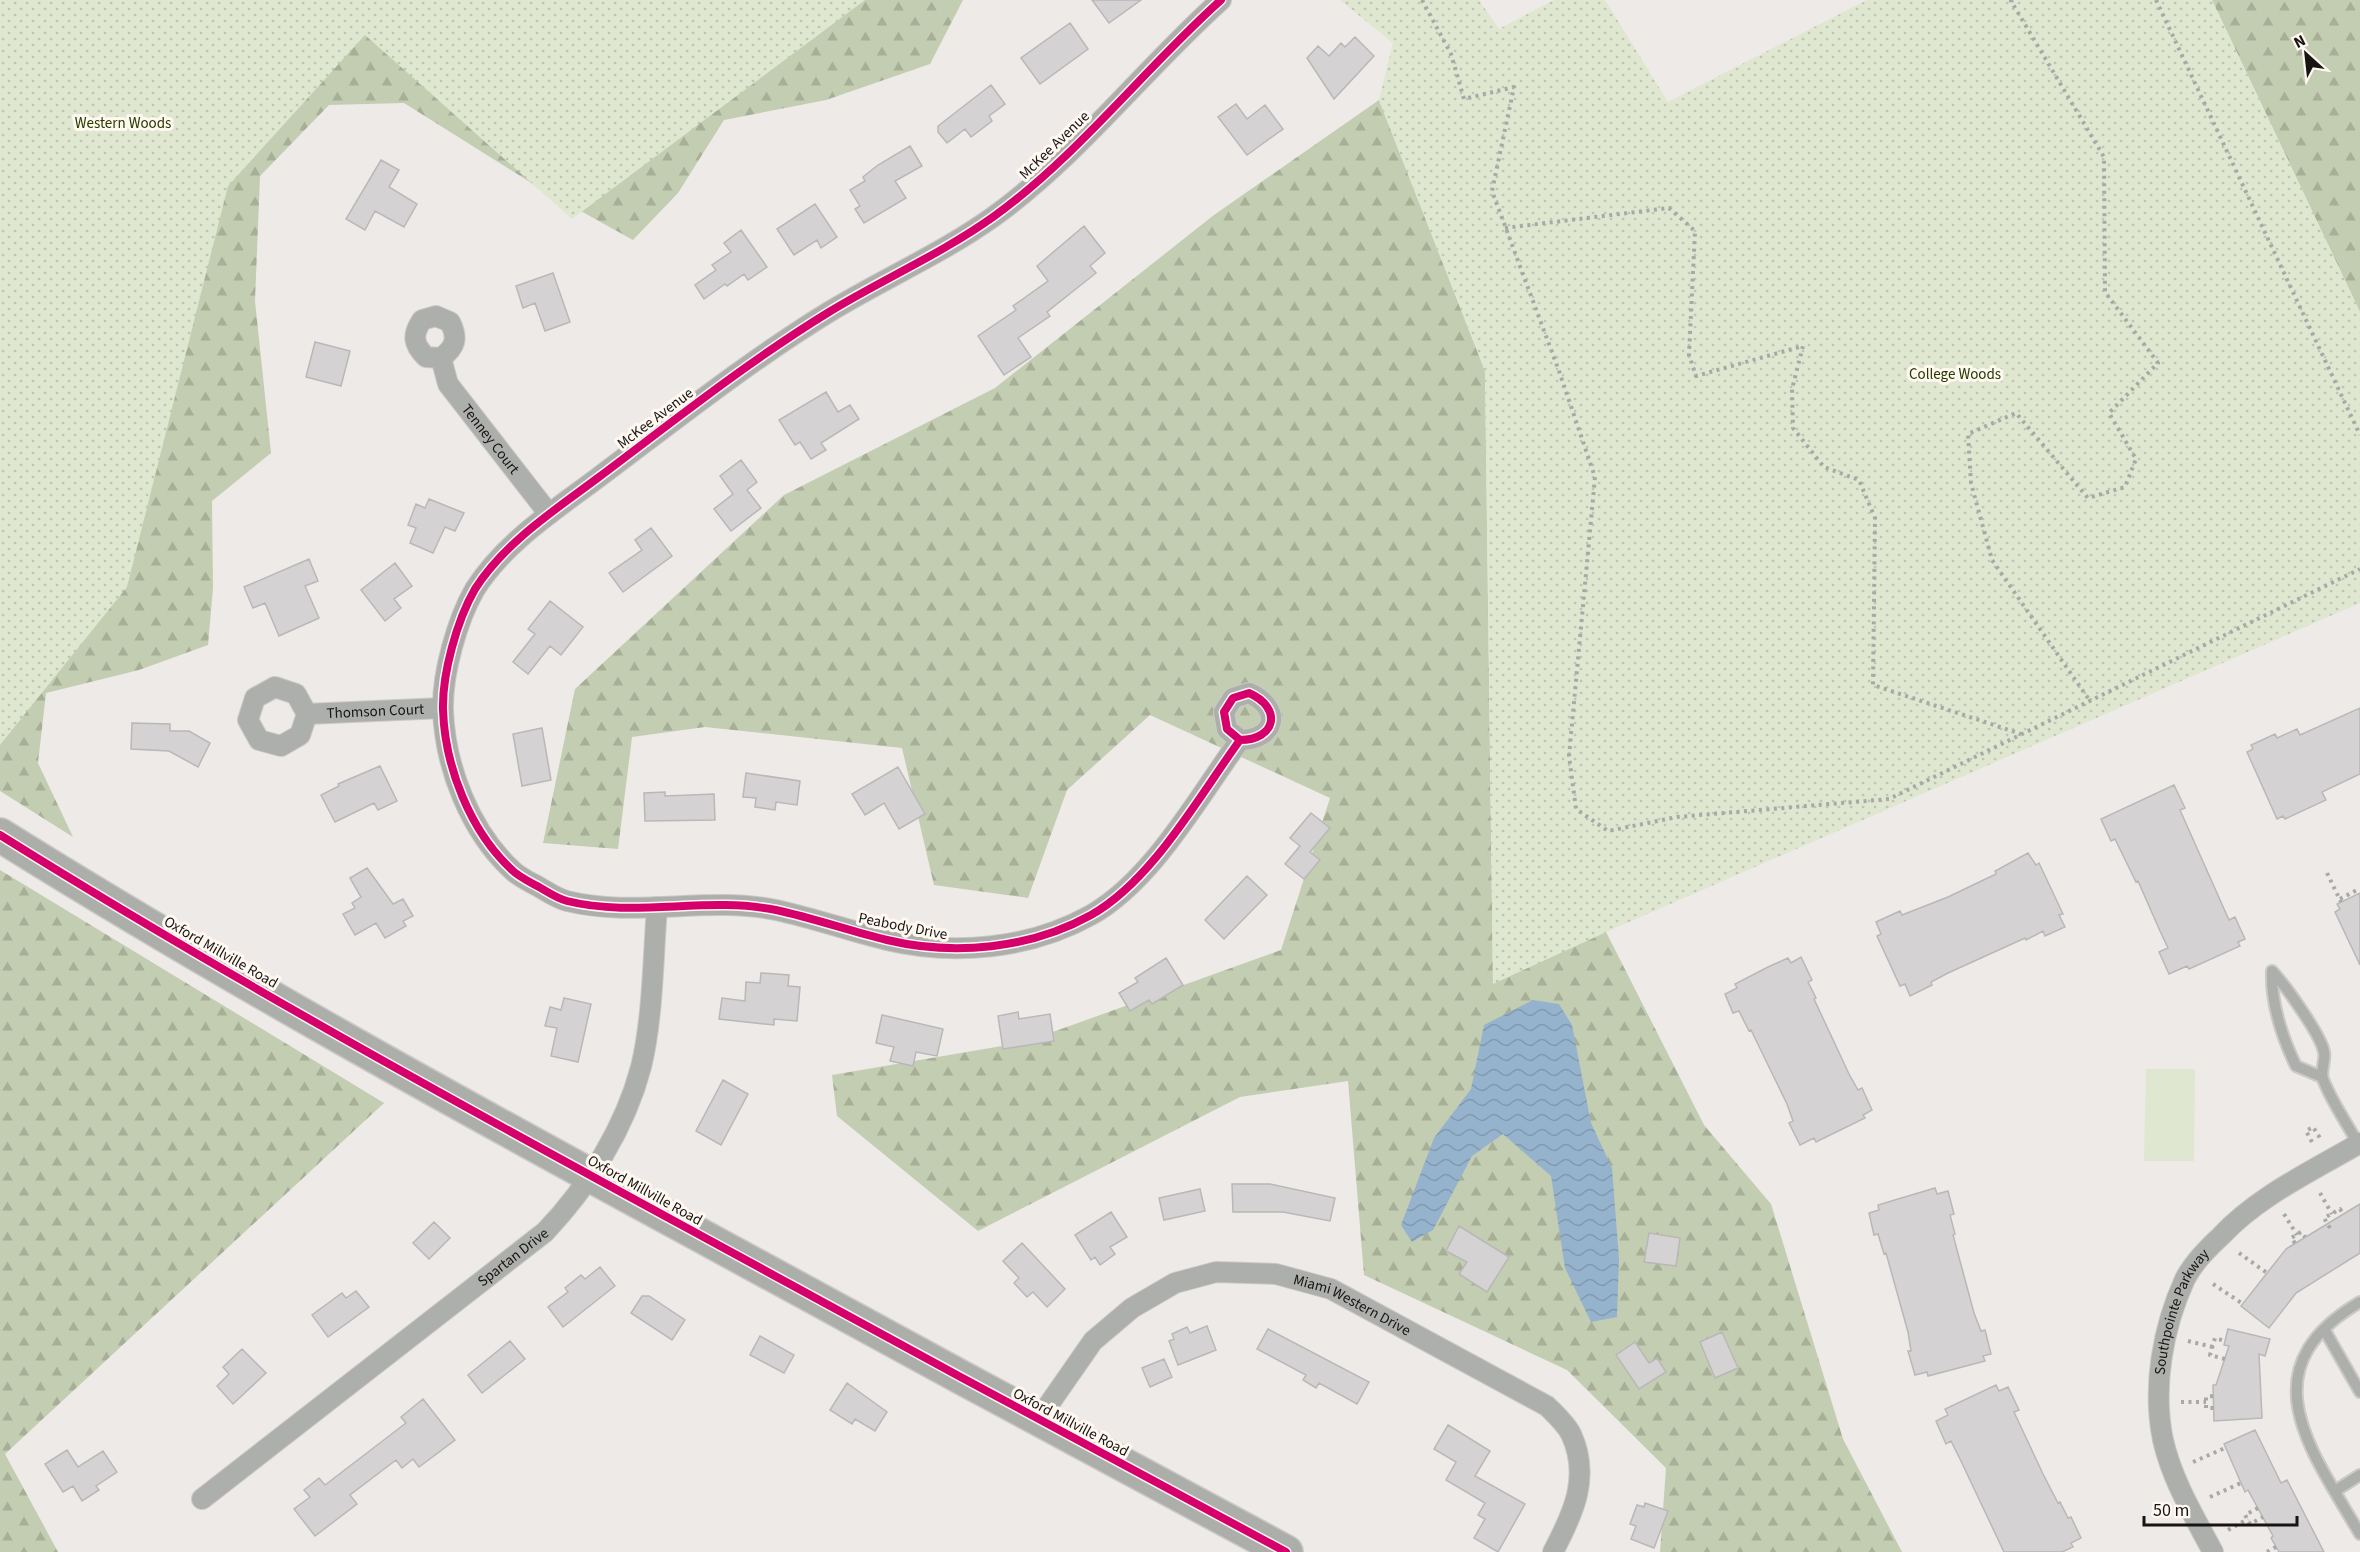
<svg xmlns="http://www.w3.org/2000/svg" width="2360" height="1552" viewBox="0 0 2360 1552" font-family="'Source Sans 3',sans-serif">
<style>
.grass{fill:#dfe7d0}
.forest{fill:url(#forest-firs)}
.park{fill:url(#park-dots)}
.water{fill:url(#water-waves)}
.building{fill:#d4d2d2;stroke:#b9b7b7;stroke-width:1.5}
.lines{fill:none;stroke-linecap:round;stroke-linejoin:round}
.service-casing{stroke:#cbc8c6;stroke-width:14}
.minor-casing{stroke:#cbc8c6;stroke-width:22}
.trunk-casing{stroke:#cbc8c6;stroke-width:36}
.path{stroke:#a8a9a6;stroke-width:4;stroke-dasharray:3 4.5;stroke-linecap:butt}
.service{stroke:#acafab;stroke-width:10}
.minor{stroke:#acafab;stroke-width:20}
.trunk{stroke:#acaea9;stroke-width:33}
.cycleway-casing{stroke:#fff8f1;stroke-width:11}
.cycleway{stroke:#d6006c;stroke-width:8}
.labels{text-anchor:middle;stroke-width:6;stroke-linejoin:round;paint-order:stroke}
.park-label{font-size:15px;fill:#273a00;stroke:#fff8f1}
.street-label{font-size:15px;fill:#171412;stroke:#fff8f1}
</style>
<defs>
<pattern id="forest-firs" width="22" height="20" patternUnits="userSpaceOnUse" patternTransform="scale(1.5)"><rect width="22" height="20" fill="#c3cdb1"/><path d="M5 1l3.5 6h-7zM16 11l3.5 6h-7z" fill="#a7af97"/></pattern>
<pattern id="park-dots" width="8" height="8" patternUnits="userSpaceOnUse" patternTransform="scale(1.5)"><rect width="8" height="8" fill="#dfe7d0"/><path d="M2 2h.1M6 6h.1" fill="none" stroke="#bfc5b2" stroke-width="1.8" stroke-linecap="round"/></pattern>
<pattern id="water-waves" width="16" height="10" patternUnits="userSpaceOnUse" patternTransform="scale(1.5)"><rect width="16" height="10" fill="#96b3cd"/><path d="M0 5q4-4 8 0t8 0" fill="none" stroke="#8199af"/></pattern>
</defs>
<rect width="100%" height="100%" fill="#eeeae7"/>
<path class="grass" d="M2146,1069H2195L2194,1161H2144Z"/>
<path class="forest" d="M0,0H963L930,64L826,100L724,120L678,193L633,240L541,189L404,103L329,105L260,176L255,301L271,453L212,501L213,588L208,645L139,670L46,693L38,763L73,837L0,791Z
M2212,0H2360V312Z
M1379,100L1485,371L1493,983L1606,932L1704,1125L1771,1204L1843,1439L1902,1552H1660L1666,1468L1567,1370L1364,1275L1348,1081L1240,1097L978,1231L837,1116L832,1075L1025,1042L1281,950L1330,798L1150,715L1067,790L1028,898L934,885L902,748L705,727L632,737L618,849L543,843L575,689L784,495L995,388L1214,215Z
M0,870L384,1103L5,1454L58,1552H0Z"/>
<path class="park" d="M0,0H865L572,219L365,35L228,186L127,587L0,745Z
M1340,0H1479L1499,29L1554,0H1605L1668,102L1867,0H2212L2360,312V603L1606,932L1493,984L1485,371L1379,100L1393,43Z"/>
<path class="water" d="M1533,1000L1559,1004L1572,1025L1591,1123L1612,1168L1619,1259L1617,1317L1591,1322L1565,1268L1551,1176L1503,1134L1472,1156L1433,1230L1412,1242L1401,1225L1434,1138L1471,1089L1484,1025Z"/>
<path class="building" d="M1092,0H1141L1109,23Z
M1070,23L1088,49L1040,84L1021,58Z
M1355,37L1374,56L1334,99L1307,58L1318,46L1329,56L1341,43L1345,47Z
M991,85L1005,104L989,116L992,121L971,137L965,129L947,143L938,132V126Z
M1236,104L1247,119L1265,105L1283,129L1247,155L1218,117Z
M910,146L922,166L895,181L906,198L864,223L855,209L860,206L850,190L865,181L863,177L878,165Z
M381,160L399,170L389,187L417,204L404,227L375,211L365,230L346,219Z
M815,204L837,237L821,248L817,240L794,255L777,229Z
M1084,226L1105,253L1090,266L1096,273L1047,312L1050,316L1018,338L1031,357L1004,375L978,336L1016,310L1013,306L1048,281L1037,266Z
M741,230L767,267L748,280L744,274L727,286L725,284L704,299L695,285L716,270L712,265L731,252L724,243Z
M553,273L570,322L545,331L535,303L523,308L516,286Z
M315,342L350,351L341,386L306,377Z
M826,392L838,412L850,405L859,419L821,443L826,450L811,459L800,442L795,445L779,420Z
M741,460L757,482L747,490L761,508L731,531L714,509L733,494L720,476Z
M429,499L464,513L455,531L445,527L433,553L410,543L416,528L408,525L416,504L425,508Z
M651,528L672,556L623,592L609,573L642,550L635,540Z
M309,559L318,581L305,586L319,618L279,636L265,603L253,608L244,587Z
M395,563L412,586L394,599L401,608L385,621L361,590Z
M550,601L583,627L561,655L550,646L528,674L513,662L535,634L528,629Z
M2360,708V774L2322,792L2326,800L2285,819L2283,816L2277,819L2247,752L2253,749L2251,745L2275,734L2277,738L2297,729L2300,735Z
M132,723L170,724V731H189L210,743L198,767L169,751L131,749Z
M542,728L551,780L522,786L513,734Z
M380,766L397,801L378,810L374,803L335,822L321,795L339,786L338,784Z
M898,767L925,814L899,829L884,803L865,815L852,794Z
M746,773L800,781L797,805L776,802L775,810L755,807L756,798L743,797Z
M2174,785L2185,808L2180,810L2229,920L2235,917L2245,939L2238,942L2240,946L2189,969L2187,966L2169,974L2159,952L2168,948L2160,931L2138,881L2136,882L2115,839L2111,841L2101,819Z
M665,792V796L714,794L715,820L645,821L644,793Z
M1311,813L1330,828L1310,852L1320,860L1304,879L1285,864L1300,846L1290,838Z
M2028,853L2036,865L2039,863L2063,914L2059,915L2065,927L2045,936L2043,931L2026,940L2025,938L1948,973L1931,982L1932,985L1910,996L1905,984L1900,986L1877,936L1881,934L1876,922L1900,911L1902,915L1948,897L1996,874L1995,871Z
M367,868L393,904L403,899L413,916L403,921L406,926L385,938L376,923L355,935L343,914L355,908L352,903L361,897L350,878Z
M1247,876L1267,895L1224,939L1205,920Z
M2360,893V965L2335,912L2340,909L2337,904Z
M1801,957L1812,980L1808,982L1816,998L1814,999L1849,1074L1858,1090L1862,1088L1872,1110L1863,1115L1865,1118L1816,1142L1814,1138L1800,1145L1789,1123L1793,1121L1787,1104L1751,1030L1749,1031L1739,1011L1733,1013L1725,994L1737,988L1735,984L1768,967L1788,958L1791,963Z
M1166,958L1183,985L1152,1004L1149,1000L1130,1011L1119,993L1138,982L1135,978Z
M761,973L789,975L788,986L800,987L797,1021L774,1019V1025L719,1019L722,998L745,1001L746,982L760,983Z
M564,998L591,1004L578,1062L551,1056L557,1028L545,1026L550,1007L561,1010Z
M1018,1012L1019,1019L1050,1014L1054,1041L1003,1049L998,1016Z
M882,1015L943,1029L937,1056L916,1052L913,1066L890,1061L894,1047L876,1043Z
M723,1080L748,1094L721,1145L696,1131Z
M1232,1184H1270L1335,1198L1330,1221L1283,1212H1233Z
M1935,1188L1937,1194L1948,1191L1954,1214L1950,1215L1955,1234L1953,1235L1974,1313L1981,1331L1985,1330L1991,1354L1983,1356L1985,1361L1928,1376L1927,1372L1915,1375L1908,1351H1911L1908,1332L1886,1253L1884,1254L1878,1234L1874,1235L1869,1213L1879,1210L1878,1205Z
M1200,1189L1205,1211L1164,1220L1159,1198Z
M2360,1204V1253L2296,1293L2269,1328L2241,1306L2286,1249Z
M1111,1212L1127,1237L1110,1247L1115,1254L1100,1265L1095,1257L1091,1260L1075,1235Z
M434,1222L450,1238L429,1259L413,1243Z
M1459,1226L1509,1257L1487,1292L1459,1274L1467,1262L1446,1251Z
M1649,1233L1680,1238L1676,1266L1644,1262Z
M1022,1243L1065,1289L1047,1307L1033,1292L1027,1297L1014,1283L1019,1278L1003,1261Z
M600,1267L615,1286L563,1327L548,1307L568,1292L565,1288L581,1275L585,1279Z
M356,1291L369,1307L328,1337L312,1315L342,1293L346,1298Z
M642,1296H649L685,1320L672,1340L631,1313Z
M1207,1326L1216,1350L1178,1365L1169,1341L1174,1339L1172,1334L1187,1327L1190,1333Z
M1268,1329L1369,1382L1357,1404L1319,1383L1316,1388L1303,1380L1306,1375L1257,1349Z
M2228,1329L2270,1339L2265,1356L2259,1354L2262,1418L2214,1421L2213,1385H2216L2229,1346L2224,1345Z
M1722,1332L1738,1368L1715,1378L1700,1342Z
M760,1336L794,1355L784,1373L750,1355Z
M510,1341L525,1359L482,1393L468,1375Z
M1635,1342L1649,1363L1657,1358L1666,1372L1639,1389L1616,1355Z
M242,1349L266,1373L233,1404L217,1386L229,1374L223,1367Z
M1164,1359L1172,1377L1150,1387L1142,1368Z
M847,1383L887,1412L875,1431L855,1419L852,1424L830,1410Z
M1996,1385L1999,1391L2008,1387L2019,1410L2014,1412L2043,1474L2058,1503L2060,1502L2068,1518L2071,1517L2081,1538L2071,1543L2073,1547L2062,1552H2004L1960,1459L1951,1441L1946,1444L1936,1421L1948,1415L1945,1409Z
M423,1399L455,1440L419,1467L413,1459L402,1468L396,1460L350,1495L357,1504L315,1536L294,1509L310,1497L304,1490L319,1478L325,1485L406,1423L401,1417Z
M1448,1425L1490,1451L1475,1476L1525,1504L1498,1552L1474,1538L1485,1519L1478,1515L1485,1503L1446,1480L1456,1462L1434,1449Z
M2255,1430L2281,1483L2287,1480L2324,1552H2279L2271,1538L2273,1536L2248,1490L2245,1492L2224,1444Z
M67,1450L78,1467L103,1451L117,1472L96,1486L99,1490L82,1501L73,1486L63,1492L45,1464Z
M1645,1503L1668,1511L1654,1548L1631,1539L1636,1526L1630,1524L1637,1505L1644,1507Z"/>
<g class="lines">
<defs>
<path id="service" d="M2272,971C2285,985 2321,1035 2324,1052C2326,1060 2320,1071 2323,1079C2331,1101 2347,1123 2358,1144
M2272,971C2271,1003 2282,1037 2296,1066L2322,1077
M2360,1302C2246,1369 2311,1450 2360,1534
M2324,1329L2360,1392
M2335,1491L2360,1475"/>
<g id="minor">
<path d="M1221,0C1143,70 1078,156 993,217C941,254 883,279 829,312C749,361 675,420 599,477C555,510 505,542 475,589C457,620 442,674 443,710C445,767 470,831 512,870C519,877 530,882 539,887C548,892 556,898 567,901C635,918 706,896 776,910C813,918 850,931 887,940C954,956 1030,949 1091,915C1153,880 1199,796 1240,740C1276,740 1283,708 1249,693L1233,698L1224,712L1227,729L1240,740"/>
<path id="s1" d="M441,358L426,357C413,344 412,335 422,320L436,316L450,322C458,338 456,347 441,358L448,384L549,514"/>
<path id="s2" d="M307,714L300,735L281,746L259,740L248,720L255,698L275,687L296,694L307,714L443,708"/>
<path id="s3" d="M1038,1420L1093,1341L1132,1308L1175,1283L1216,1272L1276,1274L1331,1289L1547,1406C1555,1414 1566,1424 1571,1434C1591,1477 1573,1514 1553,1552"/>
<path id="s4" d="M202,1499L545,1232C588,1187 625,1128 641,1067C653,1018 653,958 657,907"/>
<path id="s5" d="M2213,1552C2194,1516 2172,1480 2163,1440C2152,1387 2163,1327 2185,1279C2192,1265 2208,1248 2220,1237C2258,1196 2312,1171 2360,1143"/>
</g>
<path id="trunk" d="M0,835C224,975 455,1102 687,1228C886,1337 1086,1445 1286,1552"/>
</defs>
<use href="#service" class="service-casing"/>
<use href="#minor" class="minor-casing"/>
<use href="#trunk" class="trunk-casing"/>
<path class="path" d="M1422,0L1451,54L1464,99L1514,87L1492,191L1559,371L1595,477L1569,756L1576,809L1608,831L1677,817L1889,799L2360,569
M2013,0L2011,1L2104,157L2105,292L2158,363L2109,413L2136,459L2125,487L2088,498L2016,413L1968,434L1971,483L1992,560L2090,701
M2156,0L2360,435
M1505,228L1669,208L1695,231L1689,355L1696,376L1803,346L1792,389L1793,428L1824,467L1859,480L1875,518L1873,685L2021,734
M2327,873L2341,902
M2340,899L2357,890
M2312,1142L2306,1131L2313,1127L2320,1138
M2320,1193L2332,1214
M2284,1214L2297,1235
M2330,1228L2324,1218L2340,1209L2343,1214
M2295,1243L2291,1238L2301,1232L2305,1237
M2239,1253L2267,1273
M2213,1284L2243,1304
M2188,1341L2213,1347
M2225,1359L2210,1355L2215,1338L2225,1341
M2213,1396L2206,1397V1408H2214
M2181,1402H2206
M2193,1462L2225,1448
M2210,1497L2241,1483
M2258,1508L2245,1515L2250,1524L2263,1517
M2228,1530L2248,1519
M2267,1552L2276,1547"/>
<use href="#service" class="service"/>
<use href="#minor" class="minor"/>
<use href="#trunk" class="trunk"/>
<defs>
<path id="cycleway" d="M1221,0C1143,70 1078,156 993,217C941,254 883,279 829,312C749,361 675,420 599,477C555,510 505,542 475,589C457,620 442,674 443,710C445,767 470,831 512,870C519,877 530,882 539,887C548,892 556,898 567,901C635,918 706,896 776,910C813,918 850,931 887,940C954,956 1030,949 1091,915C1153,880 1199,796 1240,740C1276,740 1283,708 1249,693L1233,698L1224,712L1227,729L1240,740
M0,835C224,975 455,1102 687,1228C886,1337 1086,1445 1286,1552"/>
</defs>
<use href="#cycleway" class="cycleway-casing"/>
<use href="#cycleway" class="cycleway"/>
</g>
<g class="labels">
<g class="park-label">
<text x="123" y="128">Western Woods</text>
<text x="1955" y="379">College Woods</text>
</g>
<g class="street-label">
<text transform="translate(1054 145) rotate(-44)" y="5">McKee Avenue</text>
<text transform="translate(655 418) rotate(-37)" y="5">McKee Avenue</text>
<text dy="5" stroke="none"><textPath href="#s1" startOffset="225">Tenney Court</textPath></text>
<text dy="5" stroke="none"><textPath href="#s2" startOffset="249">Thomson Court</textPath></text>
<text transform="translate(903 926) rotate(11)" y="5">Peabody Drive</text>
<text transform="translate(221 952) rotate(30)" y="5">Oxford Millville Road</text>
<text transform="translate(645 1190) rotate(29)" y="5">Oxford Millville Road</text>
<text dy="5" stroke="none"><textPath href="#s4" startOffset="394">Spartan Drive</textPath></text>
<text dy="5" stroke="none"><textPath href="#s3" startOffset="382">Miami Western Drive</textPath></text>
<text dy="5" stroke="none"><textPath href="#s5" startOffset="256">Southpointe Parkway</textPath></text>
<text transform="translate(1071 1422) rotate(28)" y="5">Oxford Millville Road</text>
</g>
</g>
<g transform="translate(2306 54) rotate(333)" stroke="#fff8f1" stroke-width="4.5" paint-order="stroke">
<path d="M0-4.5L10 22L0 15L-10 22Z" fill="#171412"/>
<text y="-9" font-size="16" font-weight="bold" text-anchor="middle" fill="#171412">N</text>
</g>
<path d="M2144 1516v9h153v-9" fill="none" stroke="#171412" stroke-width="3"/>
<text x="2153" y="1516" font-size="18" fill="#171412" stroke="#fff8f1" stroke-width="4.5" paint-order="stroke">50 m</text>
</svg>
